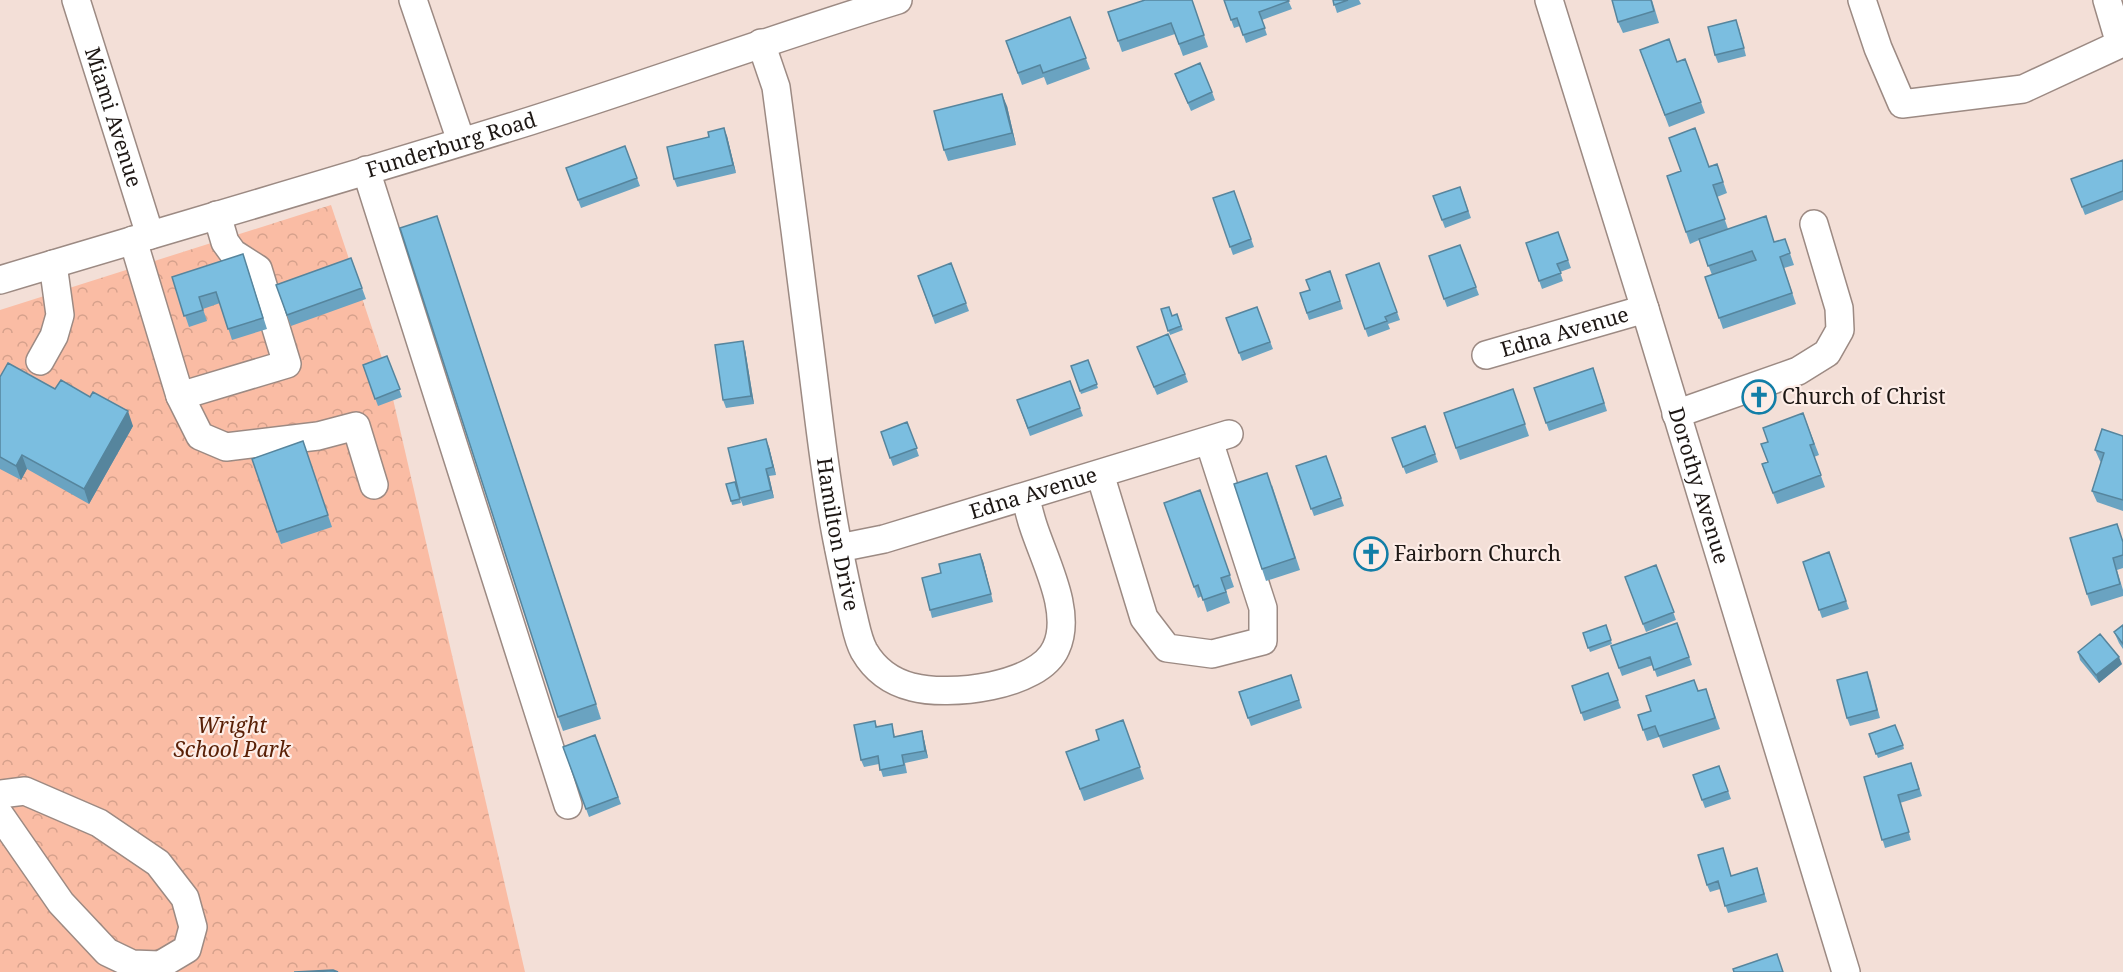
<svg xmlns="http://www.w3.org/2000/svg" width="2123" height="972" viewBox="0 0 2123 972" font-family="'Noto Serif',serif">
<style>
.park{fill:url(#park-crowns)}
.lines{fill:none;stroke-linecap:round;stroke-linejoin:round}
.minor-casing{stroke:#9c8a83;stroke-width:30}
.minor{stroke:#fff;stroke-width:27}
.wall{fill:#6aa3c1}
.shaded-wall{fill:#56859d}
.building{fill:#7bbee0;stroke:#56859d;stroke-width:1.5}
.labels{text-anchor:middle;stroke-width:4.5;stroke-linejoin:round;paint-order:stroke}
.street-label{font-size:21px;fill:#1d1714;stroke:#fdede7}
.poi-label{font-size:21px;fill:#1d1714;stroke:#fdede7;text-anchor:start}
.park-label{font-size:21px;font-style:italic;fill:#592006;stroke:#fdede7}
</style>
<defs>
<pattern id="park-crowns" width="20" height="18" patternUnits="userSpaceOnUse" patternTransform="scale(1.5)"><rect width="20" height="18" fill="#fabca4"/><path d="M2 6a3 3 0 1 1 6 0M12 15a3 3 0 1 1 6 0" fill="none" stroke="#d6a18c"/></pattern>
</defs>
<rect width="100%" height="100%" fill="#f3dfd7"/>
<path class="park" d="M331,205L387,373L525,972H0V310Z"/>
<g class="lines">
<defs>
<g id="minor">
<path id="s1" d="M76,0L150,235"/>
<path d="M413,0L461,141"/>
<path id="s2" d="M1549,0L1645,309L1846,972"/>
<path d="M1862,0L1878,48L1902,104L2023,89L2120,44L2107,0"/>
<path id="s3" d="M761,43L776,87C788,177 800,266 811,356C819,418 825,479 837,540C842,565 847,590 853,615C856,627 858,640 864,651C875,670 892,682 912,687C948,697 1039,687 1056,648C1073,612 1044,560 1033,525C1030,516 1028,506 1025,497"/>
<path d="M366,170L568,805"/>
<path d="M133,240L180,396L200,436L226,447L318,436L356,426L374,485"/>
<path id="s4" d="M0,280C176,227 354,176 530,121C653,82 774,38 898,0"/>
<path id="s5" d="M1486,355L1645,309"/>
<path d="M40,361L54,336L60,315L53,264"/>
<path d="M180,396L287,364L258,269L233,253L225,242L217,215"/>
<path d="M1676,414L1798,371L1827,353L1840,330L1839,308L1814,224"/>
<path d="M1100,474L1144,618L1167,648L1212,654L1263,641V608L1209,441"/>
<path id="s6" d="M839,548L884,539L1229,434"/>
<path d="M0,794L25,791L99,823L158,863L185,898L193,927L187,949L160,965L132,964L107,952L61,903L0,815"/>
</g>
</defs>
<use href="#minor" class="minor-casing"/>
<use href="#minor" class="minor"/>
</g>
<path class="wall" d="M1192,0L1208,47L1183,56L1175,34L1122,52L1108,12Z
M1224,0H1288L1292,9L1262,20L1267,35L1246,43L1240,26L1234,28Z
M1333,0H1359L1361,4L1337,13Z
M1652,0L1659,23L1623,33L1618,22Z
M1070,17L1090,69L1047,85L1044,77L1022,85L1006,41Z
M1739,28L1746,56L1718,63L1715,55Z
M1640,50L1677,62L1685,59L1705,113L1669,127Z
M1175,74L1212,92L1215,100L1191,111Z
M1007,106L1016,145L948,161L944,150Z
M727,136L736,173L677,187L674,179Z
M625,146L640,186L581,208L566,168Z
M2123,160V200L2085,215L2071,179Z
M1717,164L1727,193L1717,197L1728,229L1775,242L1785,239L1794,265L1784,268L1796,304L1723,329L1705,277L1712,275L1699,240L1690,244L1667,176Z
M1460,187L1471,218L1445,228L1433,196Z
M1234,191L1254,247L1233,255L1213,198Z
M437,216L601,719L563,731L558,717Z
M1558,232L1571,268L1560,272L1563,281L1542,289L1526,243Z
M1460,245L1479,295L1447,307L1429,256Z
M351,258L366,299L291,326L276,285Z
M951,263L969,311L935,324L918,276Z
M1379,263L1400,320L1388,324L1390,329L1368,337L1346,275Z
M247,266L267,329L232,340L220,303L203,309L207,321L189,327L172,277Z
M1330,271L1343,309L1309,320L1300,293L1310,290Z
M1257,307L1273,349L1242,361L1226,318Z
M1161,309L1172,316L1177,314L1183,330L1170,335Z
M1137,347L1185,374L1188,382L1157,395Z
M745,349L754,404L726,408L723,400Z
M387,356L402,397L378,406L363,365Z
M1088,360L1098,388L1081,394L1071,366Z
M1593,368L1607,411L1549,431L1534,388Z
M0,377L55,389L133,426L89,504L27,469L21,480L0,469Z
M1070,381L1083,416L1030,436L1017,400Z
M1513,389L1529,436L1460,460L1444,413Z
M1803,413L1819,455L1814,457L1825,487L1777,504L1762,464L1768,462Z
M907,422L919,456L893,466L881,432Z
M1425,426L1438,462L1406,474L1392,438Z
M2123,436V511L2097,502L2092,491L2101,462L2100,461L2095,450Z
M303,441L332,527L281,544L252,459Z
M769,447L776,475L769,476L774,498L743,506L740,498Z
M1326,456L1344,506L1314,516L1296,466Z
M1272,485L1300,570L1266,581L1262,569Z
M737,486L741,503L732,505L731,501Z
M1200,490L1234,587L1226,590L1230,603L1207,612L1202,596L1198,598L1164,503Z
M2123,540V568L2117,570L2123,590V596L2091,606L2087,594Z
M1829,552L1849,609L1822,618L1803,562Z
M983,561L993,602L932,618L930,610Z
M1656,565L1676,620L1646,632L1625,577Z
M1677,623L1692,665L1657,677L1653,665L1622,676L1611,646Z
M1606,625L1612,644L1590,652L1583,633Z
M2123,625V649L2119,643L2114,632Z
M2078,652L2122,664L2099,683L2080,660Z
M1608,673L1621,708L1584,721L1572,686Z
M1291,675L1302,708L1251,726L1239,692Z
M1870,679L1880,718L1850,726L1847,718Z
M1706,689L1720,729L1663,748L1659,737L1647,741L1638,715L1651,711L1698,691Z
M1123,720L1144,779L1084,801L1066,752L1099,740Z
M875,721L877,727L892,724L895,737L922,731L924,739L928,758L905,763L907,773L883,777L879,764L864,767L861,760Z
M1869,734L1903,745L1904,749L1878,758Z
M595,735L621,804L589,817L563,747Z
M1911,763L1922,796L1900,803L1911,840L1885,848L1864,777Z
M1719,766L1731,799L1705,808L1693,775Z
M1723,848L1731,876L1757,868L1767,902L1728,913L1720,889L1710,892L1707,885Z"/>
<path class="shaded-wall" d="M1002,94L1007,106L1016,145L1012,133Z
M724,128L727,136L736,173L733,165Z
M437,216L442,231L601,719L596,704Z
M743,341L745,349L754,404L751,396Z
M128,411L133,426L89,504L84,489Z
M766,439L769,447L776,475L773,467Z
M22,455L27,469L21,480L16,466Z
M766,469L769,476L774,498L771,490Z
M980,554L983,561L993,602L991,594Z
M2119,657L2122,664L2099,683L2096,675Z
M922,731L924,739L928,758L925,751Z"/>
<path class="building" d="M1145,0H1192L1204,35L1179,44L1171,23L1118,41L1108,12Z
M1224,0H1288L1289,1L1259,12L1265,28L1243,35L1237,18L1231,20Z
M1333,0H1348L1334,5Z
M1612,0H1651L1654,11L1618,22Z
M1070,17L1086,58L1043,73L1040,65L1018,73L1006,41Z
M1736,20L1744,48L1715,55L1708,27Z
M1669,39L1677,62L1685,59L1701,102L1665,115L1640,50Z
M1200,63L1212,92L1188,103L1175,74Z
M1002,94L1012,133L944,150L934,111Z
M724,128L733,165L674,179L667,147L709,137L708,132Z
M1695,128L1709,167L1717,164L1723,182L1713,185L1725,219L1686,232L1667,176L1681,171L1669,138Z
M625,146L637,178L578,200L566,168Z
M2123,160V191L2082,207L2071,179Z
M1460,187L1468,211L1442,220L1433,196Z
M1234,191L1251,239L1230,247L1213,198Z
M437,216L596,704L558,717L400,228Z
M1766,216L1774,242L1785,239L1790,253L1780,257L1792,293L1719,318L1705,277L1756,260L1752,251L1708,266L1699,239Z
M1558,232L1568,260L1557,264L1561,273L1539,281L1526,243Z
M1460,245L1476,287L1444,299L1429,256Z
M243,254L263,318L228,329L216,292L199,297L203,310L184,316L172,277Z
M351,258L362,288L287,315L276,285Z
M951,263L966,303L933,316L918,276Z
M1379,263L1397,312L1385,317L1387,321L1365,329L1346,275Z
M1330,271L1340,301L1307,313L1300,293L1310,290L1306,280Z
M1169,307L1172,316L1177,314L1181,326L1168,331L1161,309Z
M1257,307L1270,342L1239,353L1226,318Z
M1168,334L1185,374L1154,387L1137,347Z
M743,341L751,396L723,400L715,345Z
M387,356L400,389L375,399L363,365Z
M1088,360L1097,384L1080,391L1071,366Z
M8,363L55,389L61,380L90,397L93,392L128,411L84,489L22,455L16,466L0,457V377Z
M1593,368L1604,403L1546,423L1534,388Z
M1070,381L1080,408L1028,428L1017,400Z
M1513,389L1525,424L1456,448L1444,413Z
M1803,413L1814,444L1810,445L1821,475L1773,493L1762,464L1768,462L1761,444L1768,442L1763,428Z
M907,422L917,448L890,458L881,432Z
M1425,426L1435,454L1403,467L1392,438Z
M2102,429L2123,436V500L2092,491L2104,453L2095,450Z
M766,439L773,467L766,469L771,490L740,498L728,448Z
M303,441L328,515L277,532L252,459Z
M1326,456L1341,498L1311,509L1296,466Z
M1267,473L1295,558L1262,569L1234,484Z
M735,482L740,499L731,501L726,484Z
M1200,490L1230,575L1221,578L1226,592L1203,600L1198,585L1194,587L1164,503Z
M2117,524L2123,542V555L2113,558L2120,584L2087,594L2070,538Z
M1829,552L1846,601L1819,610L1803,562Z
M980,554L991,594L930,610L922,578L941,573L939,564Z
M1656,565L1674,612L1643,624L1625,577Z
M1677,623L1689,657L1654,670L1650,657L1619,668L1611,646Z
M1606,625L1611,640L1588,648L1583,633Z
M2123,625V644L2114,632Z
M2100,634L2119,657L2096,675L2078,652Z
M1867,672L1877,710L1847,718L1837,680Z
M1608,673L1618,700L1581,713L1572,686Z
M1291,675L1299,700L1248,718L1239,692Z
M1694,680L1698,691L1706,689L1715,718L1659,736L1655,726L1643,730L1638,715L1651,711L1646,696Z
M1123,720L1140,767L1080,789L1066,752L1099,740L1096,730Z
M875,721L876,727L892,724L894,737L922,731L925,751L902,755L904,765L880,770L878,756L861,760L854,725Z
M1895,725L1903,745L1876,754L1869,734Z
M595,735L618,797L586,809L563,747Z
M1911,763L1919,789L1898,795L1909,832L1882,840L1864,777Z
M1719,766L1728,791L1702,800L1693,775Z
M1723,848L1731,876L1757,868L1764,894L1725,906L1718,881L1707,885L1698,855Z
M1777,954L1783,972H1734L1733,969Z
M333,970L338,972H294Z"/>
<defs>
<symbol id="church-ring" viewBox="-11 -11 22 22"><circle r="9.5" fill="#fdede7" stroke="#127ea7" stroke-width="1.5"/><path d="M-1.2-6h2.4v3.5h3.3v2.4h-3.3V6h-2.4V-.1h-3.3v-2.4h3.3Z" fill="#127ea7"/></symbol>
</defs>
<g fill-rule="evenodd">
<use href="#church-ring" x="1740" y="378" width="38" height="38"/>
<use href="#church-ring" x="1352" y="535" width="38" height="38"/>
</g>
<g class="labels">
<g class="street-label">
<text dy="7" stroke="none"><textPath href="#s1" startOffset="123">Miami Avenue</textPath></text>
<text dy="7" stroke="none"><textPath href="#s4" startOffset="471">Funderburg Road</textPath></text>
<text dy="7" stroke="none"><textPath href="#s5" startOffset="82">Edna Avenue</textPath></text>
<text dy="7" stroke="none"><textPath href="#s2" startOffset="508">Dorothy Avenue</textPath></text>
<text dy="7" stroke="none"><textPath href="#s6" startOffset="202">Edna Avenue</textPath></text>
<text dy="7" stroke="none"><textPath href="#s3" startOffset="498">Hamilton Drive</textPath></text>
</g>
<g class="poi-label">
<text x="1782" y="404">Church of Christ</text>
<text x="1394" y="561">Fairborn Church</text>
</g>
<g class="park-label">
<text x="232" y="733">Wright<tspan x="232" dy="24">School Park</tspan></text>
</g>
</g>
</svg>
